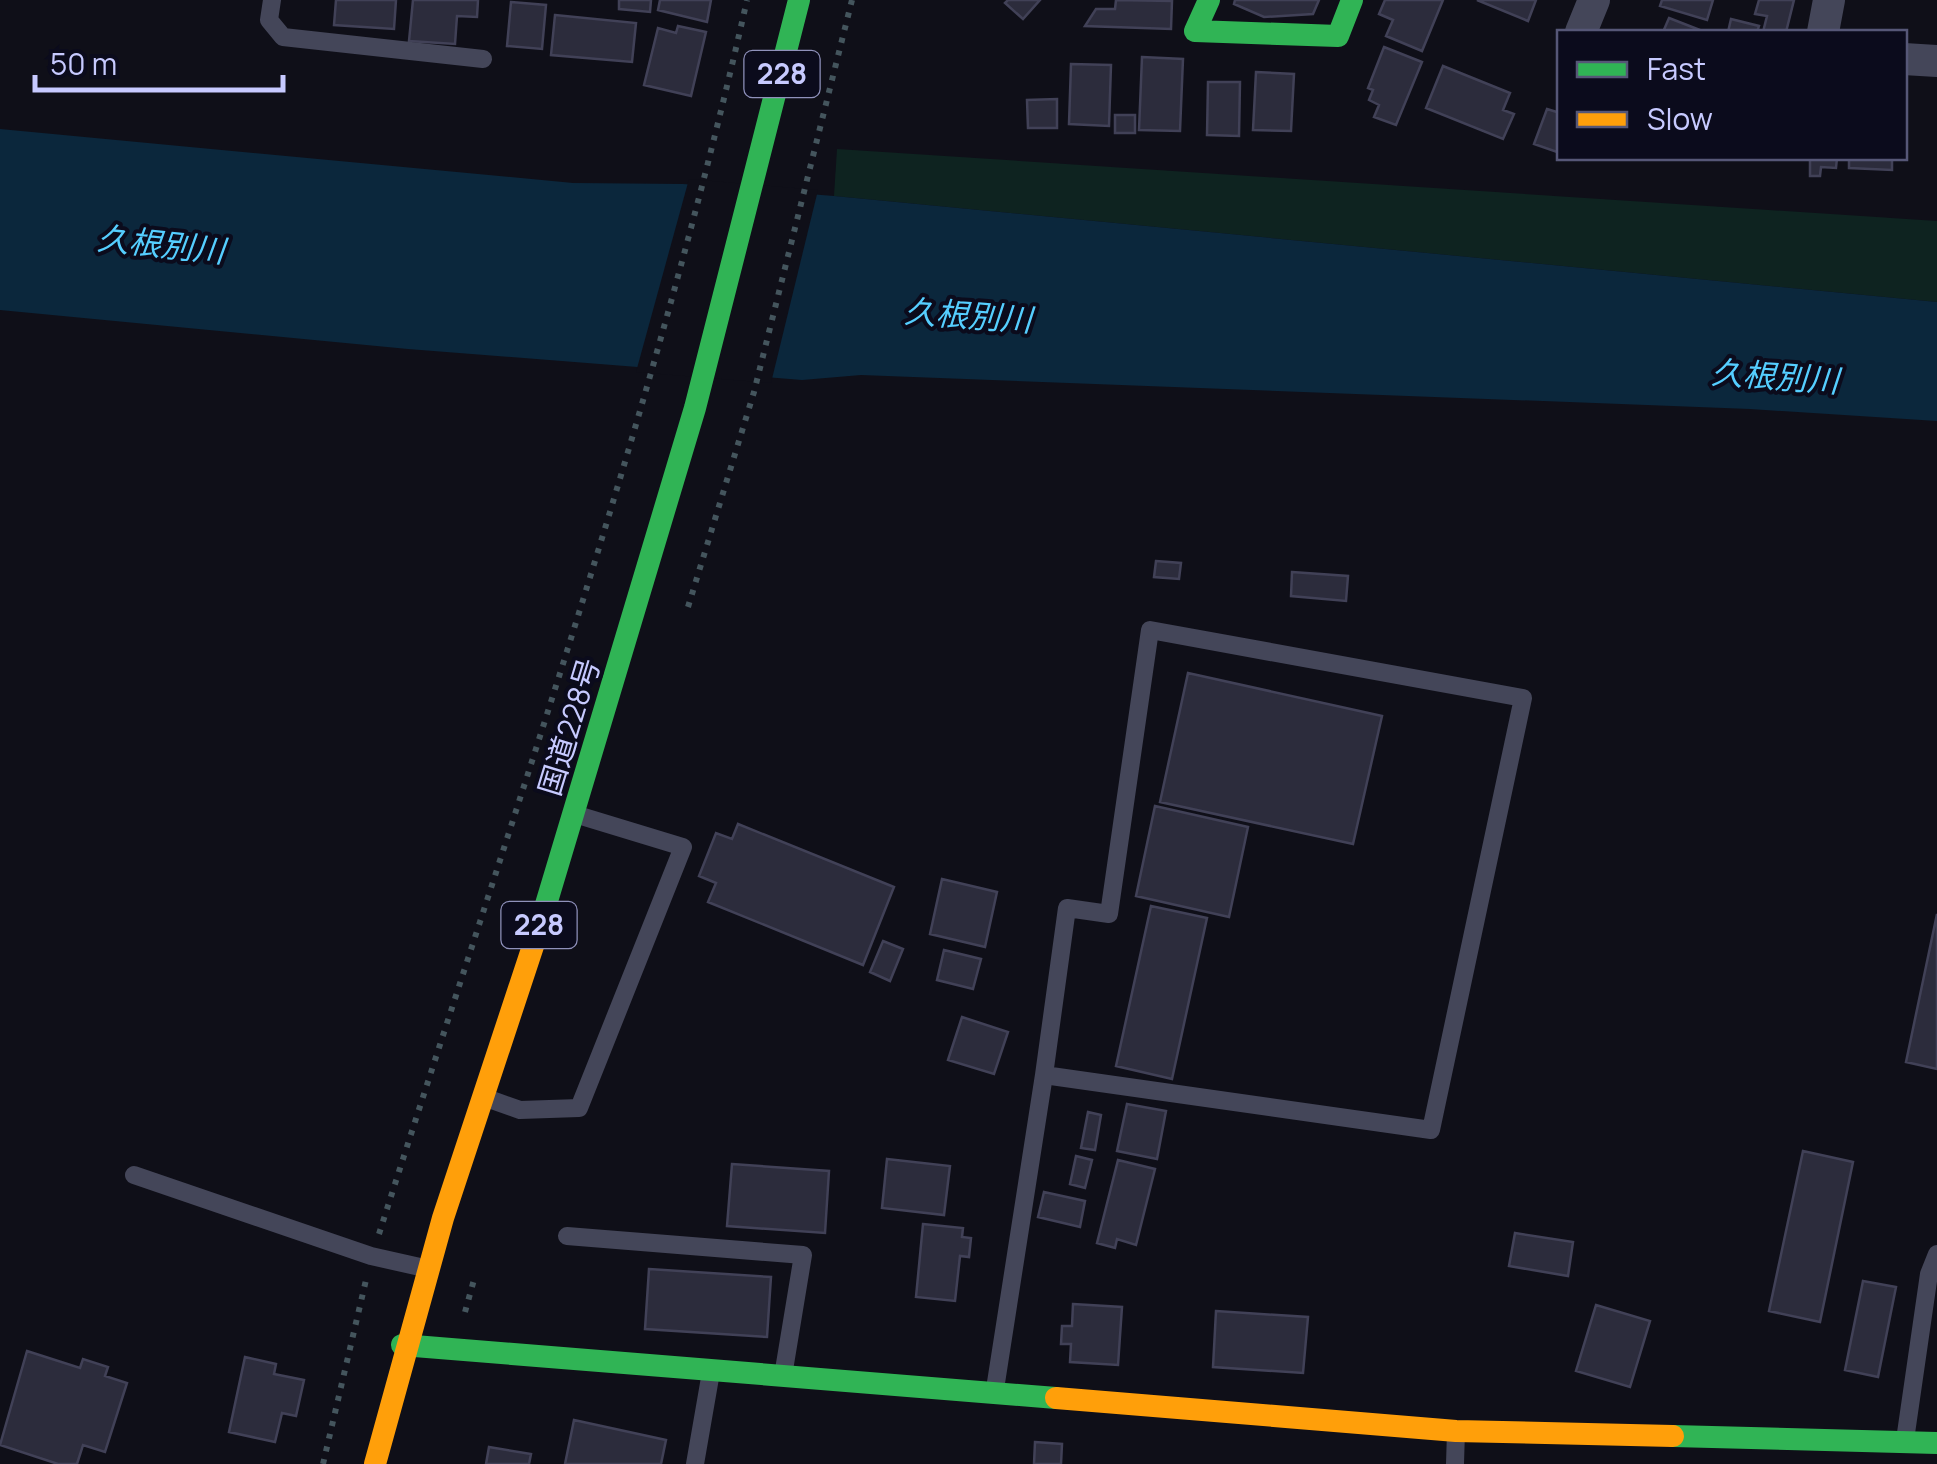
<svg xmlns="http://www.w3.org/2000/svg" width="1937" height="1464" viewBox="0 0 1937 1464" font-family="Manrope,'Noto Sans JP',sans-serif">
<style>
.green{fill:#0e2320}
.water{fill:#0b273c}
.pier{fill:#0f0f18}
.building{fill:#2c2c3c;stroke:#414157;stroke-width:2.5}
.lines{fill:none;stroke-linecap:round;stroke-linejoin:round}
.path{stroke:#44555d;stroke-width:6;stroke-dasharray:5 8;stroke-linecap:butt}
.lane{stroke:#444659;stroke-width:18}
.street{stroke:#444659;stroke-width:32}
.fast{stroke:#30b455;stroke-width:22}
.slow{stroke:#ff9f0a;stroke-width:22}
.labels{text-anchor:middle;stroke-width:8;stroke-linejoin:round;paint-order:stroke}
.shield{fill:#0b0b1c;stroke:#8f91bb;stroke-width:2.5}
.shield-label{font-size:28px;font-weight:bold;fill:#c7caff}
.street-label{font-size:30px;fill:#c7caff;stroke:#0b0b1c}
.water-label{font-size:32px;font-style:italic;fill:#55ceff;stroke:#0b0b1c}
</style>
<rect width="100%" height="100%" fill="#0f0f18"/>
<path class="green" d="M837,149L1937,221V302L834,196Z"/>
<path class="water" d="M0,129L573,183L683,184L834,196L1937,302V421L1750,409L861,375L802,380L408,349L0,310Z"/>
<path class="pier" d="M689,179L818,190L771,383L636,372Z"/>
<path class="building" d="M336,0H396L394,29L334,25Z
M413,0H478L477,17L457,16L455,44L409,41Z
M619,0H651L650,12L619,9Z
M660,0H711L707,22L658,10Z
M1008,0H1040L1023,19L1005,3Z
M1116,0L1172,1L1171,29L1085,26L1096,9H1115Z
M1235,0H1319L1313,14L1264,17L1234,4Z
M1385,0H1443L1422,51L1386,36L1393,20L1379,14Z
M1477,0H1536L1528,21Z
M1662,0H1713L1707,20L1660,6Z
M1759,0H1794L1786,32H1763L1767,16L1755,14Z
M511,2L546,5L542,49L507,46Z
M555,15L636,23L632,62L551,55Z
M1669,18L1705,32H1663Z
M1731,19L1759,26L1757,32H1728Z
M678,26L706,32L691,96L644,85L658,28L676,33Z
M1384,47L1422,62L1396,125L1374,117L1379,105L1369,100L1373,90L1368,88Z
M1142,57L1183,59L1180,131L1139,130Z
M1071,64L1111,65L1109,126L1069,124Z
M1443,66L1510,93L1503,110L1514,114L1503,139L1426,108Z
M1256,72L1294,74L1291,131L1253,130Z
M1208,82H1240L1239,136L1207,135Z
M1057,99V128H1028L1027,100Z
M1547,109L1560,113V153L1534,144Z
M1115,115H1135V133H1115Z
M1810,158H1837L1836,168L1821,167L1820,176H1810Z
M1849,158H1892V170L1849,168Z
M1156,561L1181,563L1179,579L1154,577Z
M1292,572L1348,576L1346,601L1291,596Z
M1188,673L1382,716L1353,844L1160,802Z
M1155,806L1248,827L1229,917L1136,896Z
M738,824L894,887L863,965L708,902L716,883L699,876L716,833L732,839Z
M942,879L997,892L985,947L930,934Z
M1151,906L1207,918L1172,1079L1116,1066Z
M1937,914V1069L1906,1062Z
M883,941L903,949L890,981L870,972Z
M944,950L981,959L973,989L937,980Z
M962,1017L1008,1032L994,1074L948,1060Z
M1127,1104L1166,1111L1157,1159L1117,1151Z
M1088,1112L1101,1115L1095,1150L1081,1148Z
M1803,1151L1853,1162L1820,1322L1769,1311Z
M1076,1156L1092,1160L1085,1188L1070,1184Z
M887,1159L950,1166L944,1215L882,1208Z
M1118,1160L1155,1169L1136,1245L1117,1239L1115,1248L1097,1243Z
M732,1164L829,1171L825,1233L727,1226Z
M1044,1192L1085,1201L1080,1227L1038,1217Z
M923,1224L963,1228L962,1237L971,1238L969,1257L960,1256L955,1301L916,1297Z
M1515,1233L1573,1242L1568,1276L1509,1266Z
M649,1269L771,1277L767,1337L645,1329Z
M1863,1281L1896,1287L1878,1377L1845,1370Z
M1073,1304L1122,1307L1118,1365L1070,1362L1071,1344H1061L1062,1326H1072Z
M1596,1305L1650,1321L1630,1387L1576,1371Z
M1216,1311L1308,1317L1303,1373L1213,1367Z
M27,1351L80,1368L83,1359L108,1367L105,1376L127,1383L105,1452L83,1445L77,1464H58L0,1445Z
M245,1357L276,1364L274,1374L304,1380L296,1416L282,1413L275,1442L229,1432Z
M574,1420L666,1440L661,1464H565Z
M1035,1442L1062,1444L1061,1464H1034Z
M489,1447L531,1454L529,1464H486Z"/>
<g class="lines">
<path class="path" d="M688,607L754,392L852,0
M379,1234C509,825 653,419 747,0
M465,1312L475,1276
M323,1464L366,1280"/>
<path class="lane" d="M272,0L269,20L283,37L483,59
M489,1099L520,1110L579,1108L683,847L581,816
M134,1175L371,1256L420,1267
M567,1236L803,1255L783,1376
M995,1389L1044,1075L1431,1130L1523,698L1150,630L1109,914L1067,908L1044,1075
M1905,1440L1929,1274L1937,1254
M695,1464L711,1372
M1455,1464L1456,1431"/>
<path class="street" d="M1581,32L1594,0
M1823,32L1829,0
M1904,59L1937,61"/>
<path class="fast" d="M1209,0L1195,31L1338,36L1352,0
M538,931L695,408L799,0
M402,1345L1056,1398
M1673,1436L1937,1443"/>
<path class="slow" d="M1056,1398L1456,1431L1673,1436
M375,1464L443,1218L538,931"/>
</g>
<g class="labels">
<g class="shield">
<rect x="744.5" y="51" width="75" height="46" rx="8"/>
<rect x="501.5" y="902" width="75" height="46" rx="8"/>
</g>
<g class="shield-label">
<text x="782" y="84">228</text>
<text x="539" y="935">228</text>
</g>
<g class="street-label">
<text transform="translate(570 727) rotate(-73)" y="10">国道228号</text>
</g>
<g class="water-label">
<text transform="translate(161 245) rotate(6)" y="11">久根別川</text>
<text transform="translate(968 316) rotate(4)" y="11">久根別川</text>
<text transform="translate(1775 377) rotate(4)" y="11">久根別川</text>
</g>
</g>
<rect x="1557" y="30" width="350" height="130" fill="#0b0b1c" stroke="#565777" stroke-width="2.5"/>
<rect x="1577" y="62" width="50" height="15" fill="#30b455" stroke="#565777" stroke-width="2.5"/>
<text x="1647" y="80" font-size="30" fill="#c7caff">Fast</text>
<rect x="1577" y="112" width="50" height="15" fill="#ff9f0a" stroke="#565777" stroke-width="2.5"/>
<text x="1647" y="130" font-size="30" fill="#c7caff">Slow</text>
<path d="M35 75v15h248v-15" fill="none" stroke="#c7caff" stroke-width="5"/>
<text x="50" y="75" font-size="30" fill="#c7caff" stroke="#0b0b1c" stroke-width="8" paint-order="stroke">50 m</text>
</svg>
